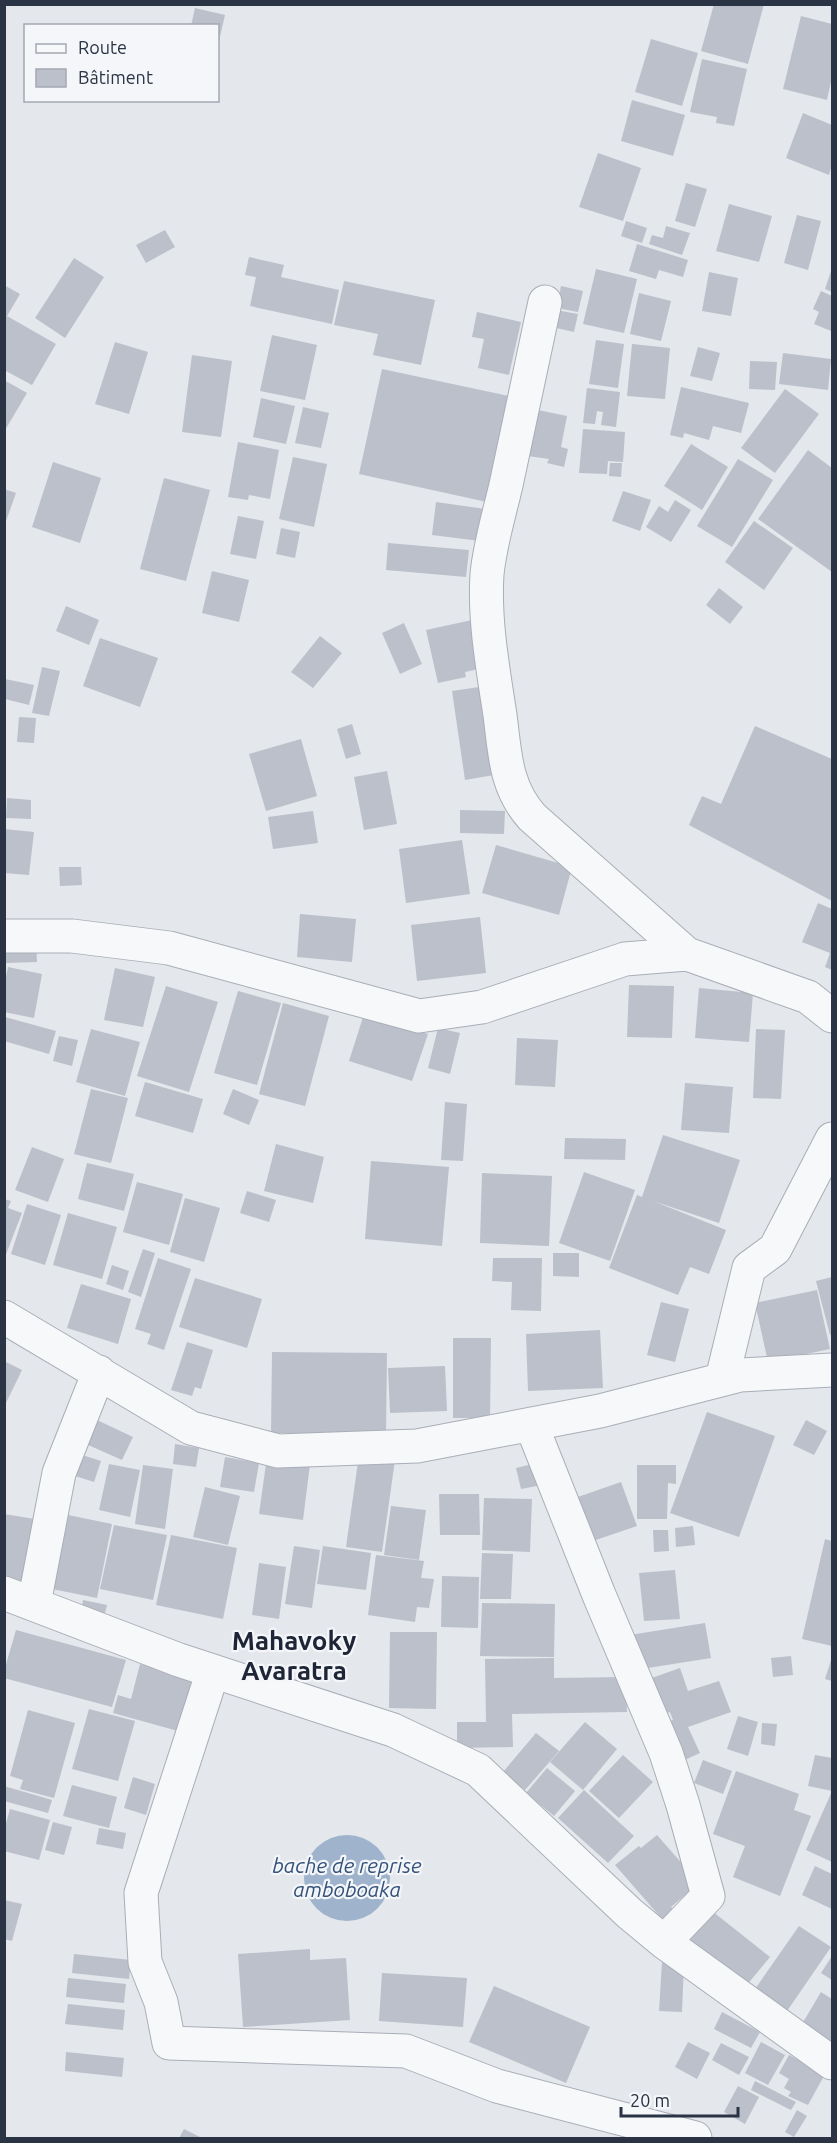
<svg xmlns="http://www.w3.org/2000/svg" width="837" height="2143" viewBox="0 0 837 2143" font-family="Ubuntu,sans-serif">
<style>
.water{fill:#9fb4cc}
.building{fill:#bbc0ca}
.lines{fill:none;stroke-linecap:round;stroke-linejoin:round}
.minor-casing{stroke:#a9aeb7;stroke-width:35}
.minor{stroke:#f7f8fa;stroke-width:33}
.labels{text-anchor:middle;stroke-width:4.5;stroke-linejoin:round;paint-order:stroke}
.water-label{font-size:21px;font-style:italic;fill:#34527a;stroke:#f4f6f9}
.district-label{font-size:26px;font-weight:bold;fill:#1d2536;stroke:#f4f6f9}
</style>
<rect width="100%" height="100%" fill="#e4e7ec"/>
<path class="water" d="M304 1878a43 43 0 1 1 86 0a43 43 0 1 1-86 0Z"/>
<path class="building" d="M714,4H764L748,64L701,51Z
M195,8L225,15L218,45V26H191Z
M801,16L832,24V77L827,100L783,89Z
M651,39L698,53L682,106L635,92Z
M702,59L747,69L734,126L716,123L717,117L690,112Z
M632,100L685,115L673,156L621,141Z
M803,113L832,125V165L829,175L786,158Z
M598,153L641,168L623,221L579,207Z
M686,183L707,189L695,227L675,221Z
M729,204L772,216L759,262L716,251Z
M797,215L821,221L808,270L784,263Z
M626,221L647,228L642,243L621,236Z
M666,226L690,233L682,255L649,244L652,235L663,238Z
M165,230L175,247L146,263L136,245Z
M637,244L688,260L683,277L659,270L656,279L629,271Z
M249,257L284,265L281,277L339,290L332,324L250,306L256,277L245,275Z
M74,258L104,277L65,338L35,318Z
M832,268V292L825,289Z
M596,269L637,279L624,333L583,324Z
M709,272L738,278L731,316L702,311Z
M344,281L435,300L421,365L373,355L378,334L334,325Z
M4,285L20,294L7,316L56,344L32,385L4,370Z
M561,286L583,291L578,312L557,308Z
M821,291L832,296L831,331L814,324L819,312L813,309Z
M639,293L671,301L661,341L630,334Z
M556,310L578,314L574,332L552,327Z
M477,312L521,322L509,375L478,368L484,339L472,337Z
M272,335L317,345L305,400L260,391Z
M596,340L624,344L618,388L589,384Z
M115,342L148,352L129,414L95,404Z
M632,344L670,348L665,399L627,396Z
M698,347L720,353L712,381L690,376Z
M783,353L831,359L828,390L779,384Z
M192,355L232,361L221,437L182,432Z
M750,361L777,362L775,390L749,389Z
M382,369L518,398L496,504L359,474Z
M4,380L27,393L4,432Z
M681,387L749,403L741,433L713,426L709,440L684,433L683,438L670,435Z
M587,388L620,392L616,427L601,425L603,412L597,411L595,424L583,423Z
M785,389L819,414L775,473L741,448Z
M261,398L295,406L286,444L253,437Z
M303,407L329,413L321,448L295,443Z
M538,410L567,416L561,447L568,449L564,467L547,463L549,459L528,456Z
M583,429L625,432L623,462L608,461L607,474L579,473Z
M238,442L279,450L270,499L249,495L248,500L228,497Z
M691,444L728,467L702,510L664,486Z
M808,450L832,468V572L758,519Z
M293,457L327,464L314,527L279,519Z
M738,459L773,480L732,547L697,526Z
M53,462L101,478L80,543L32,527Z
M610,463H622L621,477L609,476Z
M164,478L210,490L186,581L140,569Z
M4,489L16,493L5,524H4Z
M623,491L651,500L640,531L612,521Z
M675,500L691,510L671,542L646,527L659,506L668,512Z
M436,502L485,509L480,541L432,535Z
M238,516L264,521L256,559L230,554Z
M754,521L793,548L764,590L725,562Z
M281,528L300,532L295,558L276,554Z
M388,543L469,550L466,577L386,570Z
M212,571L249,580L239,622L202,613Z
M719,588L743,607L730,624L706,605Z
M66,606L99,620L89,645L56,631Z
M472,620L483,668L465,672L466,677L438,683L426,630Z
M404,623L422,664L400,674L382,633Z
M320,636L342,653L313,688L291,672Z
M100,638L158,658L140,707L83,686Z
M42,667L60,671L49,716L32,713Z
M5,679L34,685L29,705L5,699Z
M486,686L500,774L465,780L452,691Z
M19,717L36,718L34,743L17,742Z
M352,724L361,754L346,759L337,729Z
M755,726L832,759V901L689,825L702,796L721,804Z
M301,739L317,796L266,811L249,754Z
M387,771L397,824L364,830L354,777Z
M7,798L31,800V819L6,818Z
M460,810L505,811L504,834L460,833Z
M313,811L318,843L273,849L268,817Z
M4,829L34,832L29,875L4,873Z
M462,840L470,894L406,903L399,849Z
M496,845L572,867L559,915L482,893Z
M59,867H81L82,885L60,886Z
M818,903L832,909V970L825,967L830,953L802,942Z
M300,914L356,919L352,962L297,957Z
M480,917L486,973L417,981L411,925Z
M36,939L37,962L5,963L4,940Z
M8,967L42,974L34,1018L4,1012V985Z
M115,968L155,977L143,1027L104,1020Z
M629,985L674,986L672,1038L627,1037Z
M166,986L218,1002L189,1092L137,1076Z
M699,988L753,993L749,1042L695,1038Z
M238,991L281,1003L257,1085L214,1073Z
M283,1003L329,1016L305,1106L259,1094Z
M364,1014L428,1034L412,1081L349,1061Z
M5,1017L56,1031L49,1054L4,1041Z
M438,1028L460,1033L450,1074L428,1068Z
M91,1029L140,1042L125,1096L76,1082Z
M756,1029L785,1030L781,1099L753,1098Z
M59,1036L78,1040L72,1066L53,1061Z
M517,1038L558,1040L555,1087L515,1085Z
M145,1082L203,1099L193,1133L135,1116Z
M685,1083L733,1087L729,1133L681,1130Z
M91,1089L128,1098L111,1163L74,1154Z
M233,1089L259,1100L249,1125L223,1114Z
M445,1102L467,1104L463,1161L441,1160Z
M663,1135L740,1160L719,1223L653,1201L726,1230L709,1274L690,1267L678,1295L609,1268L637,1195L642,1197Z
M565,1138L626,1139L625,1160L564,1159Z
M276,1144L324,1157L313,1203L264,1191Z
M32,1147L64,1159L48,1202L15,1190Z
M371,1161L449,1167L442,1246L365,1239Z
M87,1163L134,1174L124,1211L78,1199Z
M584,1172L635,1190L610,1261L559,1243Z
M482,1173L552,1176L549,1246L480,1243Z
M137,1182L183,1194L169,1245L123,1232Z
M247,1191L276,1200L269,1222L240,1213Z
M185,1198L220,1208L204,1262L170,1252Z
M4,1199L11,1201L8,1208L22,1213L5,1257Z
M27,1204L61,1215L45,1265L11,1254Z
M68,1213L117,1227L102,1279L53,1265Z
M143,1249L155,1253L141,1297L128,1292Z
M553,1253H579V1277L553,1276Z
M158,1258L191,1269L164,1350L147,1344L151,1334L135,1329Z
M493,1258H542L541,1311L511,1310L512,1282L492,1281Z
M112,1265L129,1271L123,1290L106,1284Z
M832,1277V1334L830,1335L816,1281Z
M195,1278L262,1299L247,1348L179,1327Z
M81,1284L131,1299L118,1344L67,1328Z
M817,1290L830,1349L768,1362L755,1303Z
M661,1302L689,1309L675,1362L647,1355Z
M600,1330L603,1388L528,1391L526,1334Z
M453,1338H491L490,1418H453Z
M187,1342L213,1350L201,1389L195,1387L192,1396L171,1390Z
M272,1352L387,1353L386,1433H271Z
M4,1361L22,1370L4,1407Z
M445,1366L447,1411L390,1413L388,1368Z
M707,1412L775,1436L739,1537L670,1513Z
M97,1420L133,1437L122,1460L86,1444Z
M806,1420L827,1431L814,1455L793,1445Z
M175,1444L199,1448L196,1467L173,1464Z
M76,1453L101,1461L94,1482L69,1474Z
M359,1455L395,1460L382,1552L346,1547Z
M225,1457L259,1463L254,1492L220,1487Z
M267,1457L310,1464L303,1520L259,1514Z
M537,1463L542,1485L521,1489L516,1468Z
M109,1464L140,1470L130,1517L99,1510Z
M143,1465L173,1469L165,1529L135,1524Z
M637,1465H676V1484L668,1483L667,1519H637Z
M621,1482L637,1526L587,1543L572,1499Z
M205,1487L240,1496L228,1545L193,1537Z
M439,1494H479L480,1535H440Z
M484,1498L532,1499L530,1552L482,1550Z
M391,1506L426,1510L419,1560L384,1555Z
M4,1514L41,1520L29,1586L4,1581Z
M68,1515L112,1524L97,1598L52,1589Z
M114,1525L167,1535L153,1600L100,1589Z
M693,1526L695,1545L676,1547L675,1528Z
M653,1530H668L669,1551L654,1552Z
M171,1535L237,1548L223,1619L156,1605Z
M825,1539L832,1541V1646L802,1639Z
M294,1546L320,1550L312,1608L285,1604Z
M323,1546L371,1553L366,1590L317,1584Z
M482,1553L513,1554L511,1599H480Z
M376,1555L424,1561L421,1578L434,1579L429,1608L417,1607L415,1622L368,1615Z
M259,1563L286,1567L279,1619L252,1615Z
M675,1570L680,1619L644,1621L639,1573Z
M442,1576L479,1577L478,1628L441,1627Z
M83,1600L107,1605L104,1617L81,1612Z
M482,1603L555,1604L554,1657L480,1656Z
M705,1623L711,1658L635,1670L630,1635Z
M16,1630L126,1660L112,1707L4,1678V1671Z
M390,1632H437L436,1709L389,1708Z
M791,1656L793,1675L773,1677L771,1658Z
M832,1657V1681L825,1679Z
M554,1658V1678L626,1677L627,1712L512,1714L513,1747L457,1748V1722H486L485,1659Z
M140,1664L192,1679L178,1731L113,1713L118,1695L131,1699Z
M680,1668L688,1691L719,1681L731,1712L688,1727L700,1753L680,1762L663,1724L673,1720L670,1712L659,1716L646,1680Z
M89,1709L135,1721L118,1781L72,1769Z
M28,1710L75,1723L54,1798L20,1789L23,1780L10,1776Z
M738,1716L758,1722L748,1756L727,1749Z
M585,1722L617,1749L583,1790L550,1762Z
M762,1723L777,1724L775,1746L761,1744Z
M536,1733L559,1751L525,1790L503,1772Z
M623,1755L653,1782L619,1818L589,1791Z
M815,1755L832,1758V1862L806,1850L832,1791L808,1786Z
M703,1760L732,1771L723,1794L694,1783Z
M547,1768L575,1791L554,1816L526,1793Z
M736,1771L799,1794L794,1810L811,1816L780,1896L733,1877L745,1846L713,1834Z
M133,1777L155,1784L146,1815L124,1808Z
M72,1785L117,1797L109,1828L63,1816Z
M4,1786L52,1800L48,1813L4,1801Z
M584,1790L634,1836L608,1863L558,1818Z
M10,1809L50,1820L39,1860L4,1851V1830Z
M53,1822L72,1827L64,1855L45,1850Z
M99,1828L126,1833L123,1849L96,1844Z
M657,1835L699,1883L671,1907L674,1910L663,1920L615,1865L639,1846L641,1848Z
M815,1866L832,1874V1909L802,1895Z
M4,1900L22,1904L12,1941L4,1939Z
M712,1911L770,1957L746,1986L689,1941Z
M799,1926L831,1947L785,2014L753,1992Z
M310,1949V1960L346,1958L350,2020L243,2027L238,1954Z
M74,1954L131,1960L129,1979L72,1973Z
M832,1956V1980L821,1973Z
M662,1962L684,1963L682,2012L659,2011Z
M382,1973L467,1978L463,2027L379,2021Z
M68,1978L126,1984L124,2003L66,1997Z
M494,1986L590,2027L566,2083L469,2042Z
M821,1992L832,1999V2040L828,2047L799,2029Z
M68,2004L125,2010L123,2030L65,2024Z
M722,2012L760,2032L751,2048L714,2029Z
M688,2042L710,2053L697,2079L675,2067Z
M761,2042L785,2055L768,2085L745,2073Z
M721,2043L749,2057L739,2075L712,2060Z
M66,2052L124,2058L122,2077L65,2071Z
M789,2055L825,2074L808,2105L788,2096L791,2092L784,2088L789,2079L779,2073Z
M755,2081L796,2102L791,2110L751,2090Z
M738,2086L759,2097L745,2124L724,2112Z
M797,2110L807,2116L794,2137L785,2132Z
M184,2129L202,2138H179Z"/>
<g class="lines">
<defs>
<path id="minor" d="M545,302C532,363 519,424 506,485C499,515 490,544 487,574C484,621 493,669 500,715C505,753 505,787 532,817L687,954
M4,936H72L169,948L419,1016L482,1007L625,959L687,954L808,997L832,1016
M4,1317L191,1428L278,1451L417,1446L600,1411L740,1375L832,1370
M722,1379L749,1268L775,1249L832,1139
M531,1424L599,1595L666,1753L683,1805L708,1896L664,1942
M4,1593L179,1660L393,1730L478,1770L629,1913L664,1942L832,2063
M34,1604L59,1473L99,1372
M213,1671L141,1893L145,1962L161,2002L169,2043L406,2051L497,2086L695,2138"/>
</defs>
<use href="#minor" class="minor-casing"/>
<use href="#minor" class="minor"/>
</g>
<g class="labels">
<g class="water-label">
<text x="347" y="1873">bache de reprise<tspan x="347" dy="24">amboboaka</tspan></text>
</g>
<g class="district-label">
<text x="294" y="1650">Mahavoky<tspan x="294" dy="30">Avaratra</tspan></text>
</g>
</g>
<rect width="837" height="2143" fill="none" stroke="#2b3445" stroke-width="12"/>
<rect x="24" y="24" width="195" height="78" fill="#f4f6f9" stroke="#a4a8b1" stroke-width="1.5"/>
<rect x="36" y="44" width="30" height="9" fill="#f7f8fa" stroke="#a4a8b1" stroke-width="1.5"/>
<text x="78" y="54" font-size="18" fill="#2b3445">Route</text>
<rect x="36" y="69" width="30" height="18" fill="#bbc0ca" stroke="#a4a8b1" stroke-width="1.5"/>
<text x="78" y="84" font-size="18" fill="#2b3445">Bâtiment</text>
<path d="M621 2107v9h117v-9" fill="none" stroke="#2b3445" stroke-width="3"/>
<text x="630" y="2107" font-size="18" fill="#2b3445" stroke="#f4f6f9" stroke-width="4.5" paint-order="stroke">20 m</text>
</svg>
